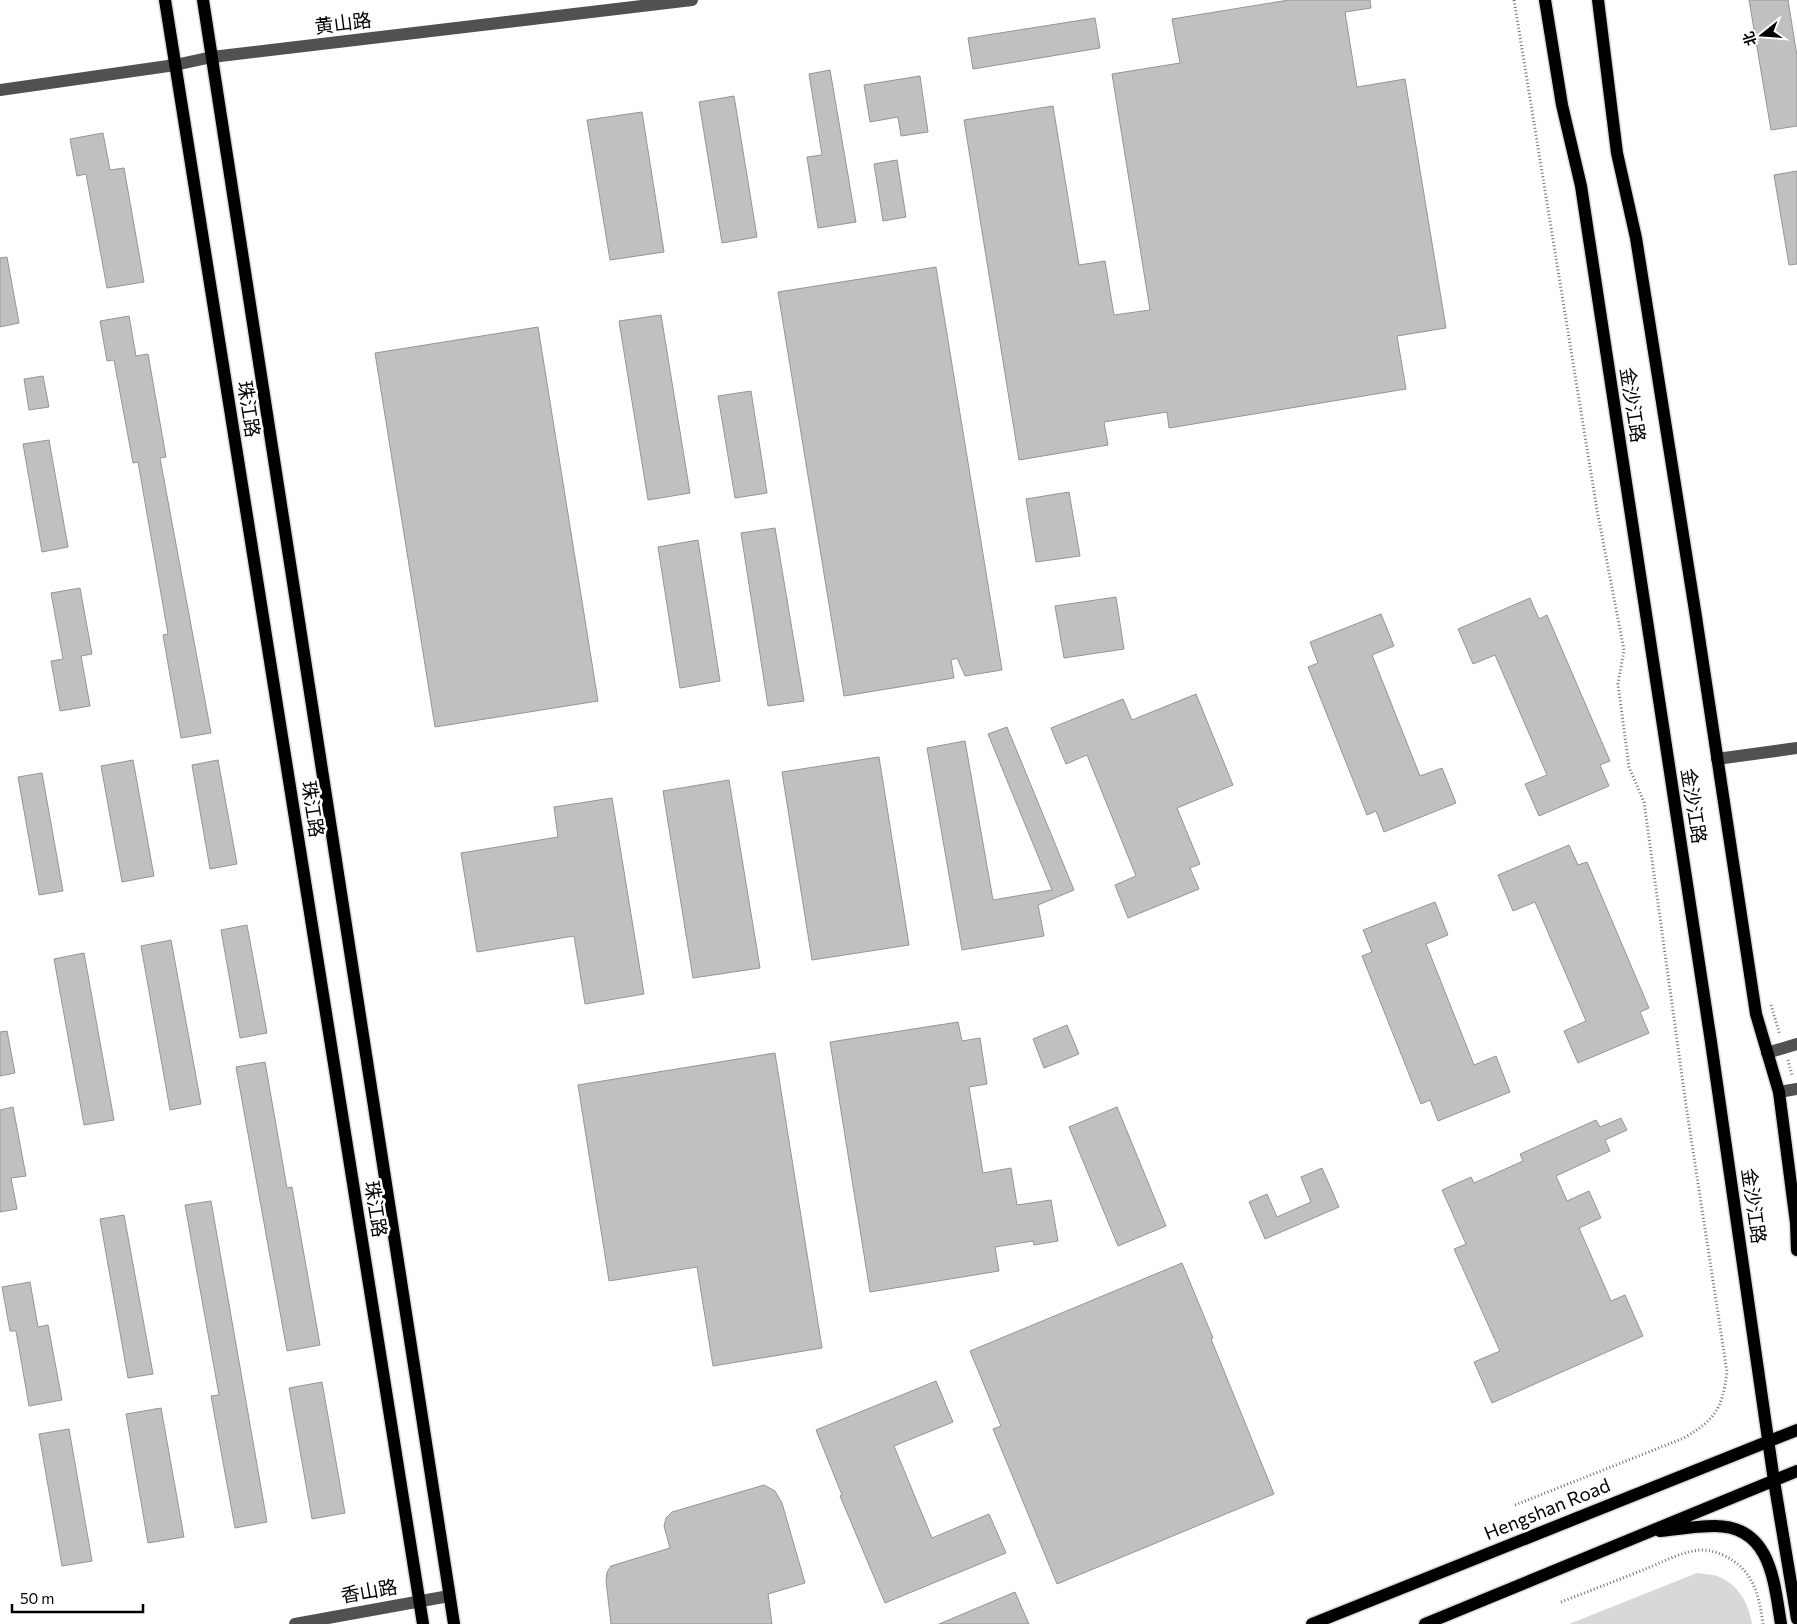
<svg xmlns="http://www.w3.org/2000/svg" width="1797" height="1624" viewBox="0 0 1797 1624" font-family="Commissioner,'Noto Sans SC',sans-serif">
<style>
.green{fill:#d8d8d8}
.building{fill:#c0c0c0;stroke:#959595}
.lines{fill:none;stroke-linecap:round;stroke-linejoin:round}
.major-casing{stroke:#dbdbdb;stroke-width:15}
.path{stroke:#737373;stroke-width:3;stroke-dasharray:1 2.5;stroke-linecap:butt}
.minor{stroke:#515151;stroke-width:12}
.major{stroke:#000;stroke-width:12}
.labels{text-anchor:middle;stroke-width:5;stroke-linejoin:round;paint-order:stroke}
.street-label{font-size:19px;fill:#000;stroke:#fff}
</style>
<rect width="100%" height="100%" fill="#fff"/>
<path class="green" d="M1697,1573C1703,1574 1711,1574 1717,1576C1738,1584 1749,1603 1752,1624H1569Z"/>
<path class="building" d="M1289,0H1370L1371,8L1345,12L1357,87L1405,79L1446,328L1397,336L1406,389L1169,428L1167,412L1104,422L1108,445L1019,460L964,120L1053,106L1079,265L1105,261L1114,315L1150,310L1112,74L1180,63L1172,19Z
M1749,0H1788L1797,56V126L1771,130Z
M1095,18L1100,48L973,69L968,38Z
M830,70L856,222L818,228L807,157L822,155L809,74Z
M920,76L928,132L901,136L898,117L870,122L864,85Z
M734,96L757,237L722,243L699,102Z
M642,112L664,252L610,260L587,120Z
M103,133L110,170L124,168L144,282L107,288L86,174L77,176L70,139Z
M897,160L906,217L883,221L874,164Z
M1797,171V264L1789,265L1774,175Z
M7,257L19,323L0,327V258Z
M936,267L1002,670L965,676L957,658L951,660L954,678L844,696L778,292Z
M661,315L690,493L648,500L619,321Z
M129,316L136,356L148,354L166,457L160,458L211,733L181,738L163,635L168,634L138,462L133,463L114,360L107,361L100,321Z
M538,327L598,701L435,727L375,353Z
M43,376L49,407L29,410L24,379Z
M751,391L767,493L735,498L718,396Z
M49,440L68,547L42,552L23,444Z
M1069,492L1080,556L1036,562L1026,499Z
M775,528L804,701L768,706L741,533Z
M698,540L720,681L680,688L658,547Z
M80,588L92,654L81,656L90,706L60,711L51,661L63,659L51,593Z
M1116,597L1124,649L1064,658L1055,606Z
M1530,598L1539,619L1547,615L1610,761L1600,765L1609,786L1539,816L1525,784L1547,775L1495,655L1473,664L1458,629Z
M1381,614L1394,646L1372,655L1420,776L1442,768L1456,803L1384,832L1376,811L1367,815L1308,667L1318,663L1310,642Z
M1196,694L1233,785L1177,808L1200,864L1190,868L1199,889L1128,918L1115,885L1136,876L1087,755L1066,764L1051,728L1123,699L1132,720Z
M1007,727L1074,890L1038,905L1044,936L962,950L927,748L965,741L993,900L1052,890L988,734Z
M879,757L909,945L812,960L782,772Z
M133,760L154,876L122,882L101,766Z
M218,760L237,864L210,869L192,765Z
M42,773L63,891L39,895L18,777Z
M729,780L760,968L693,978L663,791Z
M612,798L644,994L585,1004L574,936L477,952L461,853L558,837L554,807Z
M1569,845L1578,865L1587,862L1649,1008L1640,1012L1649,1033L1578,1063L1564,1031L1586,1021L1535,902L1513,911L1498,875Z
M1435,902L1448,935L1426,944L1474,1065L1496,1056L1510,1092L1438,1121L1430,1100L1421,1104L1362,956L1372,952L1363,930Z
M247,925L267,1033L240,1038L221,930Z
M171,940L201,1104L170,1110L141,946Z
M84,953L114,1120L84,1125L54,959Z
M958,1022L962,1041L980,1038L987,1084L969,1087L983,1173L1011,1168L1017,1205L1051,1200L1058,1241L1034,1245L1033,1241L995,1247L999,1271L870,1292L830,1042Z
M1067,1025L1079,1054L1044,1068L1033,1039Z
M7,1031L15,1073L0,1076V1032Z
M775,1053L822,1348L713,1366L697,1267L609,1281L578,1085Z
M265,1062L287,1188L292,1187L320,1345L287,1351L236,1067Z
M13,1107L26,1176L11,1178L17,1209L0,1212V1110Z
M1117,1107L1166,1226L1118,1246L1069,1127Z
M1621,1118L1627,1130L1605,1140L1610,1151L1556,1176L1567,1201L1589,1191L1601,1218L1579,1228L1611,1301L1625,1295L1643,1336L1492,1403L1474,1362L1500,1351L1454,1249L1466,1244L1442,1190L1471,1177L1474,1183L1523,1161L1520,1154L1596,1120L1600,1127Z
M1322,1168L1339,1207L1265,1239L1249,1202L1267,1194L1277,1217L1311,1202L1301,1177Z
M211,1201L267,1522L235,1528L211,1396L219,1395L185,1205Z
M124,1215L153,1374L128,1378L100,1219Z
M1182,1263L1213,1338L1211,1339L1274,1494L1057,1584L993,1429L1001,1426L970,1351Z
M30,1282L38,1327L48,1325L62,1400L29,1406L16,1331H10L2,1287Z
M936,1381L953,1422L894,1446L932,1538L989,1514L1006,1553L885,1603L840,1496L842,1495L816,1430Z
M322,1382L345,1513L312,1519L289,1388Z
M161,1408L184,1537L148,1543L126,1414Z
M69,1429L92,1561L62,1566L39,1434Z
M764,1485L775,1491L782,1503L805,1583L768,1594L772,1624H611L606,1581L607,1572L611,1566L670,1548L664,1526L666,1518L672,1512Z
M1015,1592L1029,1624H939Z"/>
<g class="lines">
<defs>
<path id="major" d="M165,0L423,1624
M203,0L454,1624
M1545,0L1562,105L1581,186L1711,1042L1774,1481L1797,1619
M1598,0L1617,153L1636,238L1696,617L1756,1014L1779,1092L1796,1223L1797,1250
M1660,1531C1678,1529 1697,1526 1715,1526C1771,1526 1774,1582 1781,1624
M1312,1624L1797,1430
M1425,1624L1797,1471"/>
</defs>
<use href="#major" class="major-casing"/>
<path class="path" d="M1514,0L1597,510L1624,650L1618,684L1629,767L1644,802L1686,1105L1727,1372C1722,1409 1716,1419 1684,1438L1515,1505
M1771,1005L1780,1035
M1788,1060L1792,1075
M1561,1602C1589,1591 1616,1581 1643,1570C1661,1563 1682,1551 1701,1550C1709,1550 1716,1552 1723,1555C1753,1569 1759,1594 1763,1624"/>
<path class="minor" d="M0,90L175,65L212,57L692,0
M1717,759L1797,748
M1767,1053L1797,1044
M1779,1092L1797,1089
M295,1624L449,1596"/>
<use href="#major" class="major"/>
</g>
<g class="labels">
<g class="street-label">
<text transform="translate(343 23) rotate(-7)" y="7">黄山路</text>
<text transform="translate(1633 405) rotate(81)" y="7">金沙江路</text>
<text transform="translate(249 409) rotate(81)" y="7">珠江路</text>
<text transform="translate(1694 806) rotate(81)" y="7">金沙江路</text>
<text transform="translate(313 809) rotate(81)" y="7">珠江路</text>
<text transform="translate(1754 1206) rotate(82)" y="7">金沙江路</text>
<text transform="translate(376 1209) rotate(81)" y="7">珠江路</text>
<text transform="translate(1547 1509) rotate(-22)" y="7">Hengshan Road</text>
<text transform="translate(369 1591) rotate(-10)" y="7">香山路</text>
</g>
</g>
<g transform="translate(1762 35) rotate(253)" stroke="#ffffff" stroke-width="4" paint-order="stroke">
<path d="M0-4L9 19L0 12L-9 19Z" fill="#000000"/>
<text y="-8" font-size="14" font-weight="bold" text-anchor="middle" fill="#000000">北</text>
</g>
<path d="M12 1604v8h131v-8" fill="none" stroke="#000000" stroke-width="2.5"/>
<text x="20" y="1604" font-size="15" fill="#000000" stroke="#ffffff" stroke-width="4" paint-order="stroke">50 m</text>
</svg>
